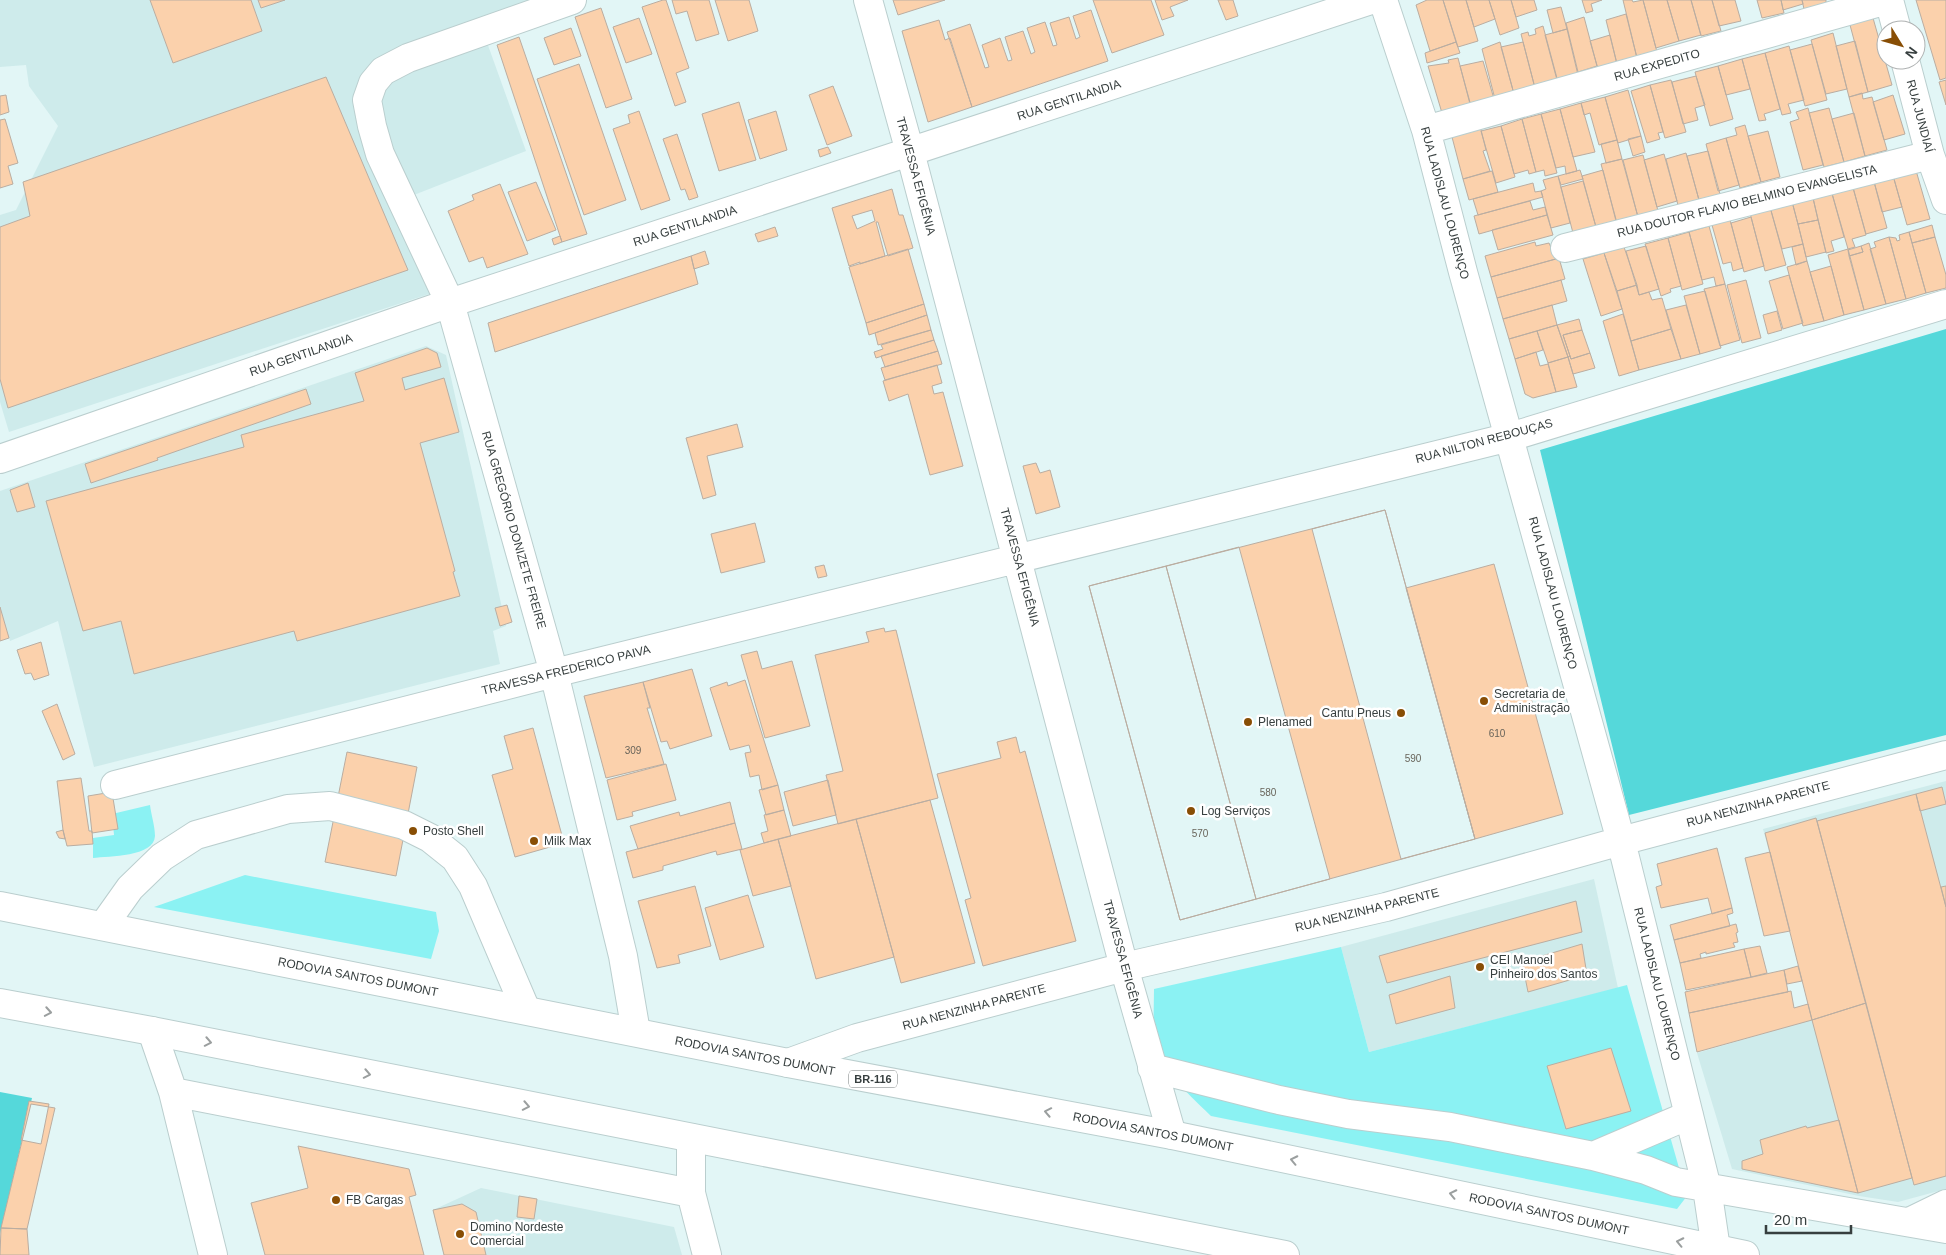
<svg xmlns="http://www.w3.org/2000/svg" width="1946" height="1255" viewBox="0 0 1946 1255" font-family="Arial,sans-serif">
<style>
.built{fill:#ceebeb}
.green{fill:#8bf2f3}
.forest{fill:#55d8da}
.building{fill:#fbd1ac;stroke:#baada1;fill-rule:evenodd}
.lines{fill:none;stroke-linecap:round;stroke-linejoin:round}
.minor-casing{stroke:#bacece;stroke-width:30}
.highway-casing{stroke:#bacece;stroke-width:30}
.minor{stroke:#fff;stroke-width:28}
.highway{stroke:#fff;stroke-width:28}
.oneway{stroke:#9b9f9f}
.poi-dot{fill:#884e05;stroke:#fff;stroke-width:2}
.labels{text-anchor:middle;stroke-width:5;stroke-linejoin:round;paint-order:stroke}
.number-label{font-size:10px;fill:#68645a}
.shield{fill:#fff;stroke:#737979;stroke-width:1}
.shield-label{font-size:11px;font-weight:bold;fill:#373f3f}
.street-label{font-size:12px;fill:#373f3f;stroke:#fff}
.poi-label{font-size:12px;fill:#373f3f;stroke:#fff;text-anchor:start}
</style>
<rect width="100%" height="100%" fill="#e2f6f6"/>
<path class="built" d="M0,0H547L480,23L526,151L391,204L432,293L9,432L0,402V215L16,210L58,126L29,86L26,65L0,67Z
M426,346L446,355L506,626L493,631L500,664L94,767L58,621L10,641L0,609V491Z
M1946,781V1189L1898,1202L1859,1196L1732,1169L1697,1053L1814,1019L1763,829Z
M1594,879L1618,988L1369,1052L1341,947Z
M481,1188L674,1227L682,1255H444L433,1210Z"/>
<path class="green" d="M150,805C151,814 155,826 155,836C154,857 109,856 93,858V838L114,835L112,814Z
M245,875L436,912L439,931L431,959L154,907Z
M1341,947L1369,1052L1627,985L1687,1196L1677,1209L1211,1116C1197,1102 1170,1078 1162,1061C1151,1040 1154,1013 1154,989Z"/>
<path class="forest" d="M1946,329V735L1629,815L1540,450Z
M0,1092L32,1098L0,1234Z"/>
<path class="building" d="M150,0H251L262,31L173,63Z
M258,0H285L261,8Z
M663,0H666L689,68L676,73L686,102L675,106L642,7Z
M672,0H709L719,34L696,41L687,11L676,14Z
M715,0H749L758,31L728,41Z
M893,0H945L898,15Z
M1093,0H1151L1164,35L1112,53Z
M1155,0H1188L1170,7L1174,16L1162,20Z
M1218,0H1233L1238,16L1226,20Z
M1427,0H1443L1456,42L1430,51L1416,5Z
M1443,0H1466L1478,41L1458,47Z
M1466,0H1489L1495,19L1474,27Z
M1489,0H1511L1519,28L1500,35Z
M1511,0H1534L1537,10L1516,17Z
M1582,0H1602L1591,4L1593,11L1586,13Z
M1623,0H1632L1633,2L1643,0L1657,52L1637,58Z
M1643,0H1667L1679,41L1656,48Z
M1667,0H1691L1701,35L1679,41Z
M1691,0H1712L1721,31L1701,36Z
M1712,0H1735L1741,21L1719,26Z
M1757,0H1781L1784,13L1762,18Z
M1781,0H1802L1803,4L1783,10Z
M1802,0H1826V3L1804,9Z
M1916,0H1946V78L1940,80Z
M1561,7L1567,29L1553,33L1547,10Z
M601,8L632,99L606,108L575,17Z
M1091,10L1108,61L972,107L947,32L970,24L985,68L989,67L982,45L1000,38L1008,61L1012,60L1005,37L1023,31L1031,54L1035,52L1027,28L1045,22L1053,46L1057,45L1050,23L1069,17L1076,39L1080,37L1073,16Z
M1626,14L1637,58L1617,64L1606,20Z
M1584,17L1597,66L1578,72L1566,23Z
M639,18L652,54L626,63L613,27Z
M1873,18L1892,85L1868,92L1850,25Z
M939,20L945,40L950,38L972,107L928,122L902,31Z
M1543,26L1558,82L1535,88L1521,34L1528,32L1529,36L1536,34L1535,29Z
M571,28L581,56L554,65L544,38Z
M1567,29L1578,75L1557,80L1545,35Z
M1833,33L1847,89L1826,94L1811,40Z
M1610,35L1617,64L1598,69L1590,41Z
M519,37L587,234L562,242L497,45Z
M1855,41L1868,92L1849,97L1836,46Z
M1456,42L1460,53L1427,63L1425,53Z
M1500,42L1514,94L1495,99L1482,49Z
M1523,42L1535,88L1514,94L1501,47Z
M1812,44L1827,100L1805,106L1790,50Z
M1789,46L1804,100L1788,104L1791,113L1782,115L1765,53Z
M1765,53L1780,109L1764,114L1766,120L1759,121L1742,59Z
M1458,58L1470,104L1442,113L1428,66L1449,63L1448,60Z
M1742,59L1750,89L1726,95L1718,66Z
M1483,61L1494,99L1471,106L1460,66Z
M579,64L626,200L584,215L537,79Z
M1718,66L1733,119L1710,126L1695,72Z
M1696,76L1705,105L1695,108L1698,120L1683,124L1672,82Z
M326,77L408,270L8,408L0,379V227L30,216L23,182Z
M1671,80L1686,132L1665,138L1650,85Z
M1946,80V105L1939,82Z
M1650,85L1663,132L1658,133L1660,139L1647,143L1631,91Z
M833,86L852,136L827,145L809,95Z
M1628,90L1641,136L1618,143L1605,97Z
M1862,93L1863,99L1872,97L1887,150L1865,156L1849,97Z
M6,95L9,112L0,115V96Z
M1893,95L1905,134L1884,140L1873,102Z
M1605,97L1617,140L1599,145L1590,113L1584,115L1581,103Z
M739,102L756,160L719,171L702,114Z
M1581,103L1595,152L1573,157L1560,109Z
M1808,108L1823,165L1803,170L1790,122L1799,119L1796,112Z
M1829,108L1844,162L1824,167L1809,113Z
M1560,109L1577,171L1566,174L1565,166L1556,168L1541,114Z
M639,111L670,200L641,210L613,129L630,123L628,115Z
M776,111L787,150L760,159L748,120Z
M1854,113L1865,156L1844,162L1832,119Z
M1541,114L1557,173L1545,176L1544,170L1536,172L1522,119Z
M5,119L18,163L8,166L13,184L0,188V120Z
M1522,119L1536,172L1529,174L1528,170L1514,174L1501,126Z
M1745,125L1761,182L1740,188L1726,138L1737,135L1735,128Z
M1480,126L1486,150L1483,151L1490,171L1463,179L1452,137Z
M1501,126L1515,177L1496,183L1481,131Z
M1768,131L1780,177L1761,182L1748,136Z
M677,134L698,197L689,200L685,189L681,190L663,139Z
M1641,136L1645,152L1633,156L1628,139Z
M1726,138L1739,185L1718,191L1706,144Z
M1617,140L1622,159L1606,163L1601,144Z
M828,147L831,153L820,157L818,150Z
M1708,151L1720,194L1699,200L1687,156Z
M1686,153L1699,200L1678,205L1666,159Z
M1664,154L1677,201L1657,207L1644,160Z
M1643,155L1658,211L1638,217L1623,160Z
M1622,159L1638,217L1617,223L1601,164Z
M1915,167L1930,219L1907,225L1892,172Z
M1580,170L1583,179L1561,185L1558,176Z
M1603,170L1616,221L1596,227L1582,176Z
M1492,171L1498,192L1469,200L1463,179Z
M1892,172L1902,207L1882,212L1873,178Z
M1558,176L1570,223L1551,228L1541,191L1546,189L1543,180Z
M1873,178L1887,228L1866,234L1852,184Z
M1583,181L1596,227L1573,233L1561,187Z
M536,182L556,230L527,241L508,192Z
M1533,183L1535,192L1541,191L1543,197L1478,215L1473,199Z
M500,184L528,254L487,268L483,257L469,262L448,211L474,200L472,195Z
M1852,184L1866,235L1852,239L1855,247L1848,249L1831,190Z
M892,189L899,215H903L913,248L888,256L878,222H876L885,256L860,264V262L849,266L832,208ZM872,210L875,221L857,229L852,216Z
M1831,190L1844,237L1831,241L1834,251L1826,253L1813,198Z
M1813,198L1818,220L1798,224L1792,202Z
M1530,201L1533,210L1545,207L1547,215L1479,234L1474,216Z
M1792,201L1803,244L1782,249L1770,207Z
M1770,207L1786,265L1765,271L1750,213Z
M1547,215L1553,235L1498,250L1492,230Z
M1751,217L1764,266L1744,272L1731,223Z
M1730,220L1743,268L1733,271L1731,262L1723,264L1712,225Z
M1818,220L1826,252L1806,257L1798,224Z
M1932,225L1935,237L1912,243L1909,232Z
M1709,226L1725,284L1716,286L1714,277L1702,280L1689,232Z
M775,227L778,236L758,242L755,234Z
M1689,232L1703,284L1682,290L1668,238Z
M1909,232L1926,293L1906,299L1889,237L1896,238L1897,241L1900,240L1899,235Z
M560,236L562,242L554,245L552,239Z
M1889,237L1906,299L1886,304L1870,249L1876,247L1874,242Z
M1935,237L1946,275V288L1926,293L1912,243Z
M1668,238L1681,286L1670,289L1671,292L1661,296L1645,244Z
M1535,242L1536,246L1549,243L1556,259L1491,277L1485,256Z
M1869,243L1886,304L1864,310L1849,256L1863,252L1861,246Z
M1803,244L1807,261L1796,265L1792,247Z
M1646,246L1659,289L1639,295L1626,251Z
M1861,246L1863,252L1849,256L1848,250Z
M1624,247L1637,285L1617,291L1604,253Z
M908,249L924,304L866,323L849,267Z
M1848,249L1864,310L1844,315L1828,255Z
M705,251L709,264L694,269L691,256Z
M1604,253L1622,309L1601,316L1583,259Z
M691,256L698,284L495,352L488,323Z
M1559,258L1565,279L1497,298L1491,277Z
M1807,261L1824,321L1803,326L1787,267Z
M1831,266L1844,315L1824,321L1810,272Z
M1789,275L1803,323L1783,329L1769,281Z
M1561,280L1567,301L1503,319L1497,298Z
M1746,280L1761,338L1742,343L1727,285Z
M1725,284L1740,340L1720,346L1704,289Z
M1637,285L1639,295L1649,292L1652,300L1662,298L1671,329L1631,341L1617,291Z
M1705,291L1721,348L1700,354L1684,296Z
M924,304L927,315L869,335L866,323Z
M1552,305L1557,325L1509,339L1503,319Z
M1686,305L1700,354L1681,359L1666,310Z
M1777,311L1782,330L1768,334L1763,315Z
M1623,314L1639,370L1619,376L1603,321Z
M927,315L931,330L878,345L875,333Z
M1579,319L1582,330L1563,335L1570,356L1568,357L1557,325Z
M1557,325L1568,357L1548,363L1537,331Z
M1671,329L1681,359L1639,370L1631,341Z
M931,330L934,340L876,358L874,352L883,349L881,345Z
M1582,330L1590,353L1571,359L1563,335Z
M1537,331L1543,350L1515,359L1509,339Z
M934,340L938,351L885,367L881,356Z
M427,348L437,353L441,367L402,378L405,390L444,378L459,432L420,443L455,571L453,572L460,596L297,641L294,631L134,674L121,621L83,631L46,501L244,447L241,435L364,401L355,373Z
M938,351L942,364L885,380L881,368Z
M1536,352L1540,366L1548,364L1556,392L1533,398L1525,394L1515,359Z
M1590,353L1595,368L1573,374L1568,357L1570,356L1571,359Z
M1568,357L1577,387L1556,392L1548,363Z
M937,365L942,383L932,386L934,394L943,392L963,466L930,475L908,394L889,401L883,381Z
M306,389L311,404L157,458L158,460L91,483L85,464Z
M737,424L743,447L707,456L716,495L703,499L686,438Z
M1036,463L1040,473L1050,470L1060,507L1036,514L1023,466Z
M28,483L35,507L17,512L10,490Z
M1385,510L1475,839L1401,859L1312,529Z
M1385,510L1475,839L1180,920L1089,586Z
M755,523L765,562L721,573L711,534Z
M1239,547L1330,879L1256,899L1166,566Z
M1494,564L1563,814L1475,839L1406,588Z
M824,565L827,576L818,578L815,567Z
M1166,566L1256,899L1180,920L1089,586Z
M507,605L512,622L500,626L495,608Z
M0,607L9,638L0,641Z
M884,628L885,632L896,630L938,798L838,824L826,775L843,771L815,655L869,642L866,632Z
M41,642L49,675L34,680L31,673L25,674L17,650Z
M757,651L762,669L792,661L810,726L765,738L741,655Z
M692,669L712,736L670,749L667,741L661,742L643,682Z
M745,680L778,785L762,790L759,775L750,777L745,753L751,752L749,745L730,750L710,688L727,682L728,686Z
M643,682L650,708H647L664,764L606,778L584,696Z
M57,704L75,754L63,760L42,711Z
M533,728L564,843L515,857L492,775L513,769L504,736Z
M1016,737L1020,753L1025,751L1076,941L983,966L965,900L971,898L937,774L1001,758L997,742Z
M347,752L417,767L396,876L325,862Z
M666,764L676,800L632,812L633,816L617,820L607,780Z
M81,778L89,831H92L93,844L67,846L63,830L57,781Z
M828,780L836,815L793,826L784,792Z
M778,785L784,810L766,815L759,790Z
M1942,787L1946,804L1920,811L1916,794Z
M112,792L118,829L92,833L88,796Z
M1916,794L1946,907V1176L1914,1185L1817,821Z
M930,800L975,963L901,983L856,819Z
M730,802L735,823L638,849L630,826L679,812L680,816Z
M784,810L791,836L764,843L761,833L768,831L764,815Z
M1816,818L1866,1003L1812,1020L1765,833Z
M856,819L894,957L816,979L778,839Z
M735,823L742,849L717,855L716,851L663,866V870L633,878L626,852Z
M63,830L65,839L59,838L56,832Z
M778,839L791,886L753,896L740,850Z
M1717,848L1732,908L1712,914L1708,898L1661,908L1656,887L1662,885L1657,864Z
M1770,852L1790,931L1764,936L1745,858Z
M695,886L711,946L678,955L680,963L657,968L638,901Z
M1946,886V907L1941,887Z
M748,895L764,947L720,960L705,908Z
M1576,901L1582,932L1387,983L1379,956Z
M1732,908L1733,913L1727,915L1730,926L1674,940L1670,925Z
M1736,924L1738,932L1736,933L1738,942L1733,943L1735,947L1706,954V952L1700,954L1701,958L1680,963L1674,940Z
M1582,944L1587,975L1528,992L1522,962Z
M1760,946L1767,973L1751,977L1744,949Z
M1744,949L1751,977L1686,990L1680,963Z
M1798,966L1802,981L1787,984L1784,970Z
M1784,970L1788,992L1689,1013L1685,992Z
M1450,976L1455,1008L1396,1024L1389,995Z
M1791,991L1794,1008L1808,1004L1812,1020L1697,1052L1689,1013Z
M1866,1003L1912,1178L1858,1193L1812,1020Z
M1611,1048L1631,1111L1566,1129L1547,1066Z
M29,1101L49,1104L41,1144L21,1140Z
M31,1104L55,1108L27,1229L1,1228Z
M1839,1120L1858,1193L1742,1169V1161L1763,1154L1760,1140L1806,1126L1807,1128Z
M298,1146L409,1169L416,1195L409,1197L424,1255H265L251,1203L308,1188Z
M519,1196L537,1199L534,1219L517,1217Z
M462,1204L476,1212L486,1255H444L433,1210Z
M1,1228L27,1229L29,1255H0Z"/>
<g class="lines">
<defs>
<path id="minor" d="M572,0L408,58L383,71L373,83L367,100L372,126L380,154L450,303L554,673L623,956L636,1032
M868,0L910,152L1124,967L1172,1135
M1383,0L1426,130L1463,272L1621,841L1707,1188L1716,1249
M1889,0L1897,30
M1905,60L1930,155L1946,200
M1426,130L1887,0
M1565,248L1930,155
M0,459L450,303L1371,0
M115,785L554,673L1510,437L1946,304
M103,926L130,888L162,857L196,835L288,809L330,806L404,825L430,838L455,858L473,886L526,1010
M152,1031L173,1092L213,1255
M788,1063L857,1038L1124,967L1386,907L1621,841L1946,755
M1152,1068L1279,1100L1348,1114L1450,1127L1593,1156L1646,1170L1676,1182L1946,1229
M173,1092L691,1193
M691,1138V1193L707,1255
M1593,1156L1689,1115
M1909,1222L1946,1204"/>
<path id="highway" d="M0,906L788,1063L1172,1135L1745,1255
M0,1003L152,1031L1285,1255"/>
</defs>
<use href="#minor" class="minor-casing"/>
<use href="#highway" class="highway-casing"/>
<use href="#minor" class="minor"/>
<use href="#highway" class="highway"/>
</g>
<defs><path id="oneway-chevron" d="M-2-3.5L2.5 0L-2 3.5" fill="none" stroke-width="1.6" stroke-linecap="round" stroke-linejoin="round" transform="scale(1.25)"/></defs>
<g class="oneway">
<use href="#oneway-chevron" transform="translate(48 1012) rotate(10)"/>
<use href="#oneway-chevron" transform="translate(208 1042) rotate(11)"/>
<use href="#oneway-chevron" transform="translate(367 1074) rotate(11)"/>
<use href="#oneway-chevron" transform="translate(526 1106) rotate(11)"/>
<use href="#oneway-chevron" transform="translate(1048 1112) rotate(-169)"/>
<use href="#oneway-chevron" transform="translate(1294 1160) rotate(-168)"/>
<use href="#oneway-chevron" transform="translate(1453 1194) rotate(-168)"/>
<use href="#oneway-chevron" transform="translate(1680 1242) rotate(-168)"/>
</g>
<g class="poi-dot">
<circle cx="1484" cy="701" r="5"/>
<circle cx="1401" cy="713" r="5"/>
<circle cx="1248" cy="722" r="5"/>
<circle cx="1191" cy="811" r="5"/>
<circle cx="413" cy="831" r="5"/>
<circle cx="534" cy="841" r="5"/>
<circle cx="1480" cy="967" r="5"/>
<circle cx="336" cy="1200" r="5"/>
<circle cx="460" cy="1234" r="5"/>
</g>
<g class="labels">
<g class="number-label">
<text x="1497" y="737">610</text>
<text x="633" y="754">309</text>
<text x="1413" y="762">590</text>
<text x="1268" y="796">580</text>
<text x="1200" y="837">570</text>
</g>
<rect class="shield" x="849" y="1070.5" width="48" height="17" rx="4"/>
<g class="shield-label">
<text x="873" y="1083">BR-116</text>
</g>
<g class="street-label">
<text transform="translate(1657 65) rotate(-16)" y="4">RUA EXPEDITO</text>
<text transform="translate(1069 100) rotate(-18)" y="4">RUA GENTILANDIA</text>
<text transform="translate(1920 116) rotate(75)" y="4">RUA JUNDIAÍ</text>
<text transform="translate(916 176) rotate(75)" y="4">TRAVESSA EFIGÊNIA</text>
<text transform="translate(1747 201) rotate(-14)" y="4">RUA DOUTOR FLAVIO BELMINO EVANGELISTA</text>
<text transform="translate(1445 203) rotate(75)" y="4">RUA LADISLAU LOURENÇO</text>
<text transform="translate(685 226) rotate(-18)" y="4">RUA GENTILANDIA</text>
<text transform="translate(301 355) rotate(-19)" y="4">RUA GENTILANDIA</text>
<text transform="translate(1484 441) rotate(-15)" y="4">RUA NILTON REBOUÇAS</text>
<text transform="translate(514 530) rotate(74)" y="4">RUA GREGÓRIO DONIZETE FREIRE</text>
<text transform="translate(1020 567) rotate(75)" y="4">TRAVESSA EFIGÊNIA</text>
<text transform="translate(1553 593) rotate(75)" y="4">RUA LADISLAU LOURENÇO</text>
<text transform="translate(566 670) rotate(-14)" y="4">TRAVESSA FREDERICO PAIVA</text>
<text transform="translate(1758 804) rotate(-15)" y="4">RUA NENZINHA PARENTE</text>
<text transform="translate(1367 910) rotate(-14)" y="4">RUA NENZINHA PARENTE</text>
<text transform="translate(1123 959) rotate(75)" y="4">TRAVESSA EFIGÊNIA</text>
<text transform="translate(358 977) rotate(11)" y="4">RODOVIA SANTOS DUMONT</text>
<text transform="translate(1657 984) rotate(76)" y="4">RUA LADISLAU LOURENÇO</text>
<text transform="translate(974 1007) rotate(-15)" y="4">RUA NENZINHA PARENTE</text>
<text transform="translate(755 1056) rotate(11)" y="4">RODOVIA SANTOS DUMONT</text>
<text transform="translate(1153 1132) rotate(11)" y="4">RODOVIA SANTOS DUMONT</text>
<text transform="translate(1549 1214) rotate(12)" y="4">RODOVIA SANTOS DUMONT</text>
</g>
<g class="poi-label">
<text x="1494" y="698">Secretaria de<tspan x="1494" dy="14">Administração</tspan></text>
<text x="1391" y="717" text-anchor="end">Cantu Pneus</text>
<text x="1258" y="726">Plenamed</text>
<text x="1201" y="815">Log Serviços</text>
<text x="423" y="835">Posto Shell</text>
<text x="544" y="845">Milk Max</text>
<text x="1490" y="964">CEI Manoel<tspan x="1490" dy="14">Pinheiro dos Santos</tspan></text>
<text x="346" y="1204">FB Cargas</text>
<text x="470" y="1231">Domino Nordeste<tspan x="470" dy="14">Comercial</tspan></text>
</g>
</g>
<g transform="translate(1901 45) rotate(127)"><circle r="24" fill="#ffffff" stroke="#afb2b2"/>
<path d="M0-4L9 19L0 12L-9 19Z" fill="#884e05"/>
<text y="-8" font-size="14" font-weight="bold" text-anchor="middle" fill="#373f3f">N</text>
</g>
<path d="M1766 1225v8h85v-8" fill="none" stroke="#373f3f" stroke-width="2.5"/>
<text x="1774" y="1225" font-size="15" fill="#373f3f" stroke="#ffffff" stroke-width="4" paint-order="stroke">20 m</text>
</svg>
